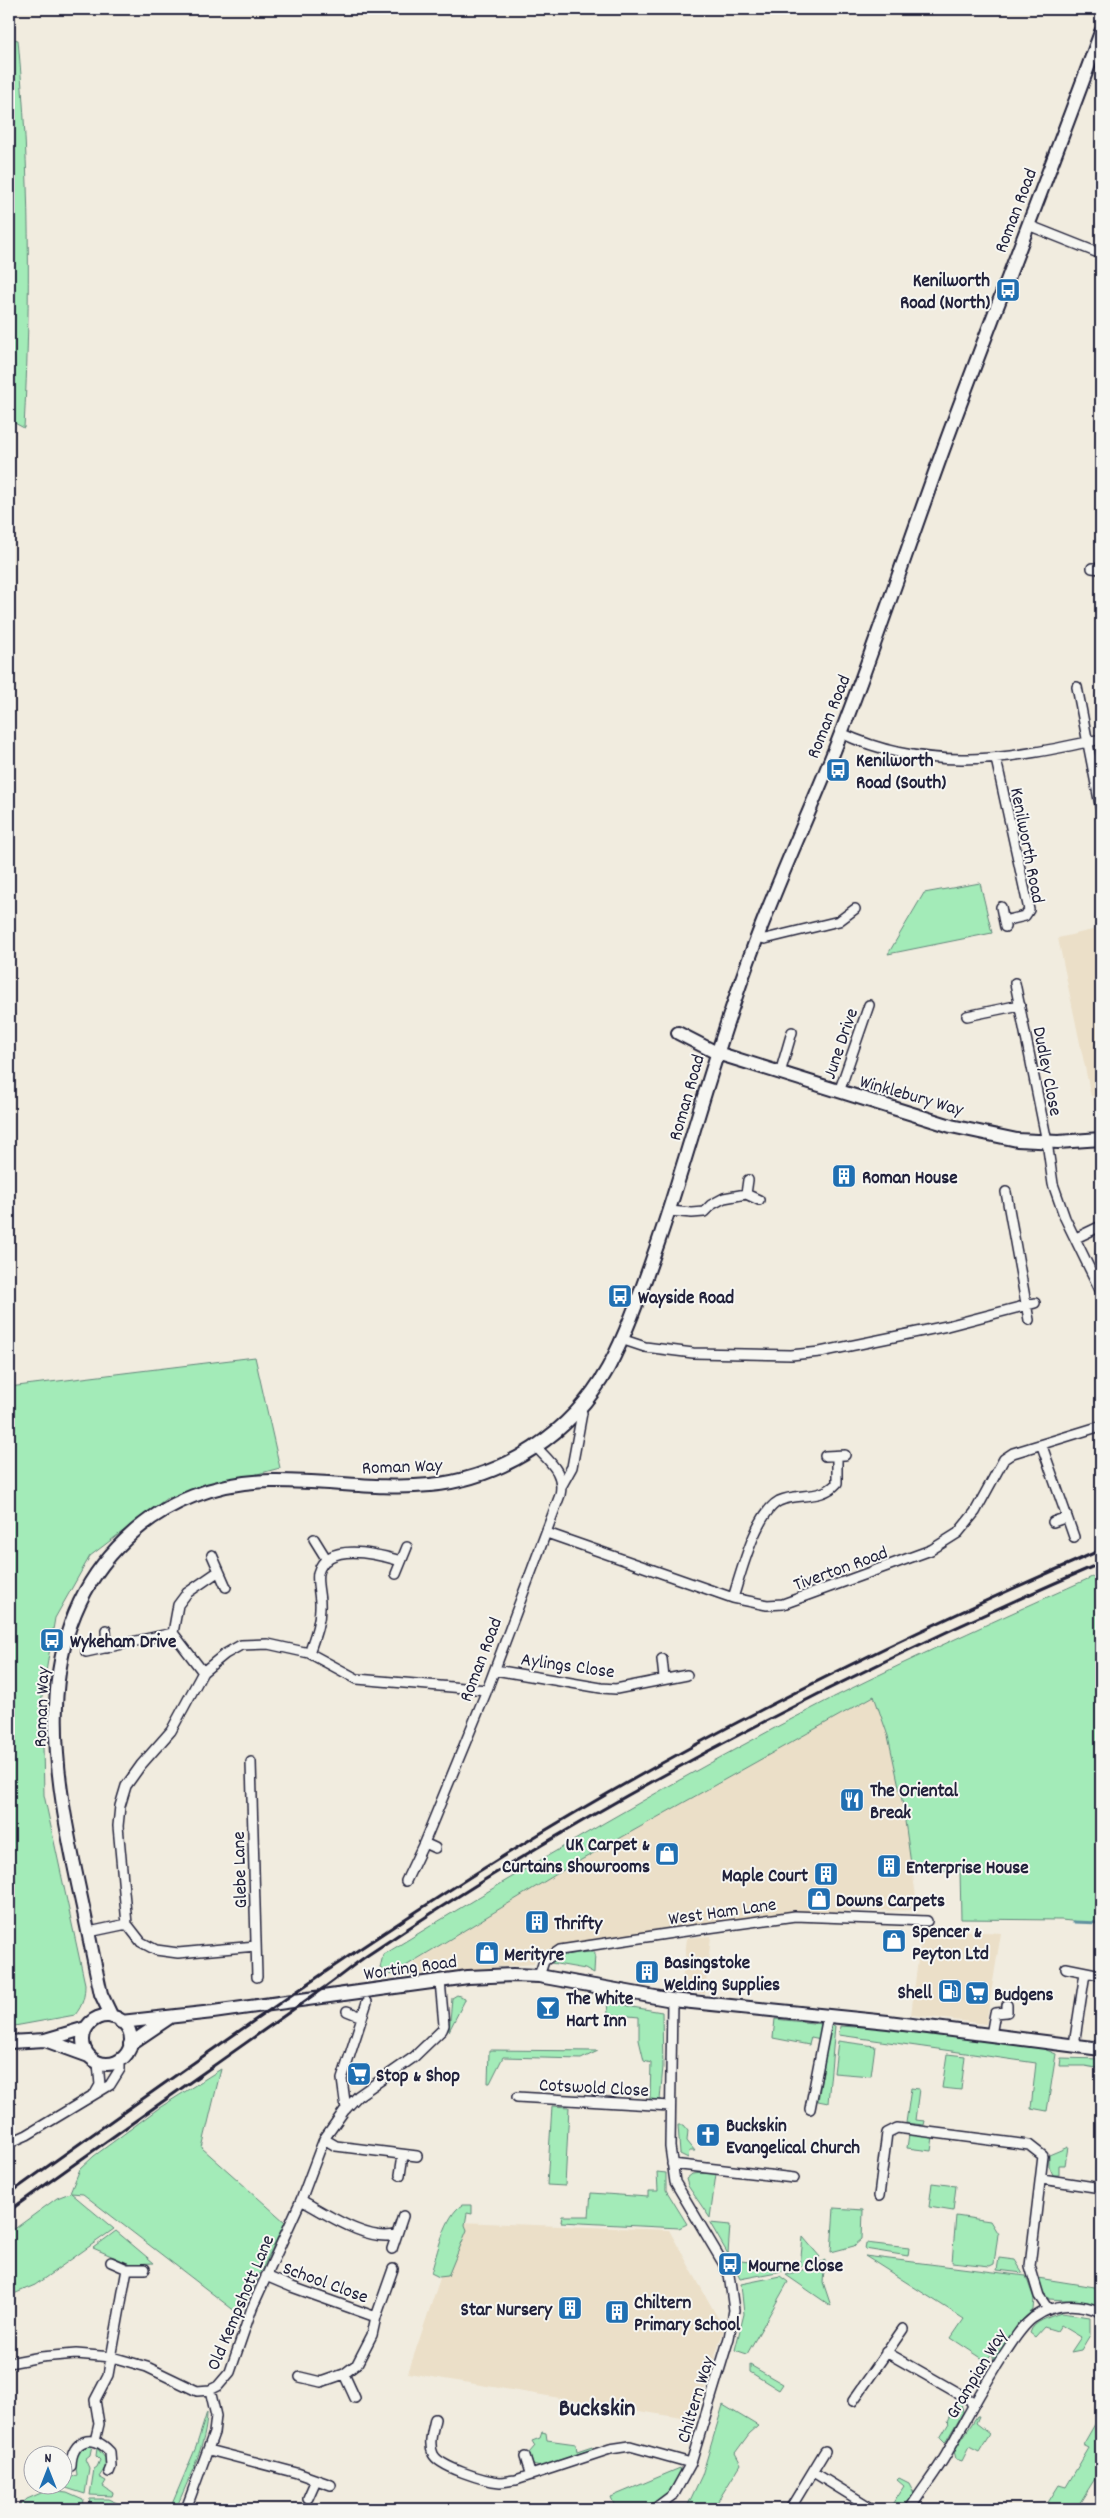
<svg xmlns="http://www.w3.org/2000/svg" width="1110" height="2518" viewBox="0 0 1110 2518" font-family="Dekko,sans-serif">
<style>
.built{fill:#ebdfc8}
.green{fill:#a3ebb8;stroke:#62867a}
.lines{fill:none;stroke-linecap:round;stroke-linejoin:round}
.stream{stroke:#60909f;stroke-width:3}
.street-casing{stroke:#22223b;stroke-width:12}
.secondary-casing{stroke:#22223b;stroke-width:16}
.street{stroke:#f6f6f2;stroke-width:9}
.secondary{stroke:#f6f6f2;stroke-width:12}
.rail{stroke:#22223b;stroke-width:3}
.labels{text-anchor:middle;stroke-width:4;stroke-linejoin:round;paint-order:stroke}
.street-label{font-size:19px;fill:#22223b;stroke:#f6f6f2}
.poi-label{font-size:19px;font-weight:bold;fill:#22223b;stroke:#f6f6f2;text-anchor:start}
.district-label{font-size:24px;font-weight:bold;fill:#22223b;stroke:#f6f6f2}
</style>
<rect width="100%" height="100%" fill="#f1ecdf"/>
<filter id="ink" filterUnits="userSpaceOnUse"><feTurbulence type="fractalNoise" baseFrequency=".02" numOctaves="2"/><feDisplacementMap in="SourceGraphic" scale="10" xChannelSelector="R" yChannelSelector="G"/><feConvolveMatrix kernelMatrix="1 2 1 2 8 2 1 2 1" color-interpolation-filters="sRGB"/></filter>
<g filter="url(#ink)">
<path class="built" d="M1101,928V1096H1091L1058,938Z
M874,1696L888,1736L902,1800L918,1910L799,1912L534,1951V1964L421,1974L414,1962L496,1911L565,1869Z
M922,1928L1001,1933L986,2024L911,2015Z
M711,1936L705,1994L681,1991L687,1938Z
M459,2222L669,2230L724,2329L694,2420L408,2373Z"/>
<path class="green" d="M9,38L18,40C30,168 31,299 24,428L9,420Z
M980,883L992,933L888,954L924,893Z
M255,1357L280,1468L167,1498L90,1556L55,1618L42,1696L44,1795L85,1984C85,1996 83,2005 75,2015L9,2027V1387Z
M1101,1573V1924L1061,1920L961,1919L960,1870L912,1871L902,1800L888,1736L874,1696L565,1869L391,1975L380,1968L383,1955C530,1865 680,1776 834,1697C922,1653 1012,1613 1101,1573Z
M595,1952L594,1974L585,1969L551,1963C558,1952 582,1953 595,1952Z
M457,1995L465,1998V2000L449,2031L452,1998Z
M607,1999L632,2007L662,2012L663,2067L660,2100L650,2099L651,2063L644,2061L639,2040V2017L608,2014Z
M775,2019L822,2024L821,2039L811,2037L809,2045L773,2038Z
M830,2025L835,2026L828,2103L818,2101Z
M856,2025L1037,2046L1056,2054L1047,2111L1031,2108L1036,2063L839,2035L840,2026L856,2027Z
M838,2041L875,2046L871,2076L834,2073Z
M489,2050L598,2051L581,2059L503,2057L490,2083H488Z
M947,2054L965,2056L961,2090L942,2088Z
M1061,2058L1101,2059V2069L1085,2066H1060Z
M221,2069L202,2148L285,2222L240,2315L83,2194L71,2193L114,2229L35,2285L9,2296V2233L57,2198L70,2193L80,2169L94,2156L159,2108Z
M911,2088L919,2089L915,2120L925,2121L924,2125L906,2123Z
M552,2106L569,2107L565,2186L547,2185Z
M678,2125H684L688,2130L687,2141L695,2151H689L688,2158L680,2154Z
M909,2134L933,2137L931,2151L907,2148Z
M1068,2147L1065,2165H1059V2175H1053L1049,2166V2155Z
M657,2172L666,2173V2190L687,2224L679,2228L561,2222L562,2216H589L591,2193L648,2197V2191H658Z
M704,2173L716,2174L710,2218L688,2186L686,2179L692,2174Z
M932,2183L956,2186L953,2211L929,2207Z
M462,2205H472V2214L467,2213L465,2225L467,2230L448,2276L439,2277L431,2273C437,2254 445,2215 462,2205Z
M834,2208L863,2210L862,2239L854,2246L831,2252Z
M956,2216L990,2221L998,2234L994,2264L990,2266L952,2262Z
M710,2223L730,2225L728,2254Z
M116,2231L154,2263L130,2264L93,2248Z
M803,2237L820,2257L800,2267Z
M866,2243L909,2248L908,2256L865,2249Z
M865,2256L1026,2276L1034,2299L1033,2310L1017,2325L994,2362L992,2353L985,2363L983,2359L951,2338L964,2319Z
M999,2258L1015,2260L1023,2273L997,2270Z
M731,2260L798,2267V2268L740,2279Z
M825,2260L823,2282L831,2306L786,2275L797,2273Z
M780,2276L788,2282L747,2354L735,2350L744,2314L741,2284Z
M1038,2278L1101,2288L1099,2306L1081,2301L1049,2299L1041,2289Z
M1061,2313L1090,2317V2335L1081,2350L1071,2352L1081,2337L1061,2325L1057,2331L1044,2327L1035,2337L1030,2333C1033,2321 1050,2317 1061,2313Z
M750,2365L783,2384L779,2390L750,2372Z
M957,2401L961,2403L963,2412L945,2443L940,2438L949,2423L947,2421Z
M723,2405L758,2426L749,2434L735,2453L741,2464L713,2509H686L702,2475Z
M207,2412C207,2445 188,2479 176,2509H170L196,2447Z
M977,2416H979L976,2423L990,2434L979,2452L969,2447L962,2461L956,2459L954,2451Z
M1099,2417L1101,2418V2469L1076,2509H1044L1059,2485L1066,2487L1089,2448L1083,2445Z
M542,2432L546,2433L547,2440L576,2444L577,2452L592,2447L593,2449L540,2467L533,2465L529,2453L535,2446L532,2441L540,2438Z
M92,2445L90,2455L85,2459L89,2468L85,2494L60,2486H62L63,2481L77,2475L75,2459L80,2449Z
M97,2448L106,2459L105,2468L99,2477L106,2481L103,2486L113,2493L112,2496L90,2495L94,2469L97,2467L100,2460L96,2456Z
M680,2468L681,2472C663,2507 654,2509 616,2509L611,2497Z
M899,2478L909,2483L914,2493L904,2509H889L904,2486L897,2480Z
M48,2490L67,2492L83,2499L82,2509H16L27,2499Z
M90,2499H108L131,2509H88Z"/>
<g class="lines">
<path class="stream" d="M1073,1922L1101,1923"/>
<defs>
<path id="street" d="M1028,225L1101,254
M1092,568L1101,569
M1077,687L1101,810
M841,733C929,774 1011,759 1101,739
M996,759L1029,910L1025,916L1004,921
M1001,907L1005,927
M757,937L765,939L839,921L855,909
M1015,983L1047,1142L1053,1184L1065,1218L1101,1292
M967,1016L1020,1005
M780,1073L792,1032
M839,1092L869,1005
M748,1180L746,1194L759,1200
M1006,1192L1029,1320
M669,1211L692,1213L704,1212L711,1205L724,1198L746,1194
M1076,1238L1101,1226
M621,1339L645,1347L693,1353L791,1355L820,1352L947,1326L1035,1303
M1042,1446L1074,1537
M825,1456L845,1455
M562,1485L572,1467L582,1413L580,1408
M1053,1522L1067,1517
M547,1533L733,1598L767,1605L783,1604L931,1550L958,1533L975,1512L1004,1459L1013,1453L1101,1426
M314,1539L327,1560
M212,1555L226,1587
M396,1574L407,1547
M733,1598C741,1573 756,1513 779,1501C798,1492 821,1501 837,1483V1456
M106,1630L107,1648
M86,1652L173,1633
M309,1653C314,1638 320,1624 320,1608C321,1597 316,1583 318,1573C327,1540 379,1555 401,1561
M662,1659L664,1678
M495,1670L601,1688L616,1689L687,1675
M203,1672L173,1633L178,1605L187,1593L219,1571
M251,1762L257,1977
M424,1843L435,1848
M406,1881L424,1843L487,1690L560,1495C565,1473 550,1462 536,1447
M89,1932L127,1924
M256,1946L178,1953L156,1950L141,1942L127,1924L118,1826L120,1806L126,1786L141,1765L171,1731L203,1672L225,1654L241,1645L268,1644L309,1653L357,1679L487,1690
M1066,1968L1101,1975
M539,1976L544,1961L560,1950L679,1932L795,1916L927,1921
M347,2011L362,2017
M991,2035L995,2013L1007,2012V2005
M1074,2045L1085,1973
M96,2092L100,2085L98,2063
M517,2097L670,2106
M346,2109L342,2079L367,2002
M810,2109L828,2016
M324,2139L336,2146L417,2156
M9,2143L27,2135L110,2085L120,2069V2059
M672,2164L794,2178
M400,2175L403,2155
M1042,2179L1101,2188
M879,2196L887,2133L897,2128L1029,2145L1043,2156L1030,2266L1039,2296L1048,2309
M301,2200C325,2213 370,2244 397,2234
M392,2249L403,2216
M111,2262L127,2269H145
M266,2276L292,2287L376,2317
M886,2352L970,2400L973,2406
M9,2363L41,2357L76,2354L112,2357L147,2367L197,2391L210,2390L218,2386L230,2372L252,2308L301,2200L324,2139L344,2111L358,2096L414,2057L442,2030L444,2025L440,1981
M344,2374L355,2398
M300,2377L321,2382L344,2374L357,2364L372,2335L376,2317L393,2269
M853,2401L903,2329
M435,2419C433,2430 428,2443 433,2454C439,2467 485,2481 500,2482C505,2482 511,2480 516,2480L610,2449L630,2446L691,2463
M95,2441L99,2424L95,2400L108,2375L127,2269
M209,2450L297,2473L331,2485
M525,2457L530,2473
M71,2466C71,2440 93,2432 110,2452L111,2467L109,2472
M813,2472L873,2509
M308,2498L316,2480
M186,2509L214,2433L216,2416L210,2390
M654,2509L674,2494L691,2463L729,2338L734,2310L729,2275L723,2263L675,2182L670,2147L672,2000
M790,2509L825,2451
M910,2509C921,2491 935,2474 946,2455C965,2421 983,2386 1005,2353C1013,2341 1021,2327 1033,2318C1054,2303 1078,2302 1101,2312"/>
<path id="secondary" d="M678,1033L717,1053L951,1126L1017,1140L1058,1142L1101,1139
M83 2040a24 24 0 1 1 48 0a24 24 0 1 1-48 0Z
M112,2017L101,1994C94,1962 88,1930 81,1898C55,1777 25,1634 126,1539C165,1501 217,1482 271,1481C324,1480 377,1490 430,1485C504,1478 572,1433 608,1368C629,1329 643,1285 658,1243C691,1146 716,1047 752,951C780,874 816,800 845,723C883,624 916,522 953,423C1002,292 1053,163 1101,32
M121,2022L213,2012L468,1977L513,1975L539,1976L672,2000L888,2022L1101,2049
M45,2040L89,2056
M9,2042L45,2040L86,2028
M130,2044L170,2017
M1100,2509L1101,2508"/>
</defs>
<use href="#street" class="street-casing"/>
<use href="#secondary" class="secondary-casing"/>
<use href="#street" class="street"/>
<use href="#secondary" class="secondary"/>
<path class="rail" d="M9,2194C171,2078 335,1961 505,1855C695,1737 896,1638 1101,1550
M9,2211C113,2136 218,2063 322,1989C338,1978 353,1965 368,1955C598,1800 847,1672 1101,1563"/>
</g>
</g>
<defs>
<symbol id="bus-square" viewBox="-11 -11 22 22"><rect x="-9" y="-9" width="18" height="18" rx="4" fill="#1f6fb2" stroke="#f6f6f2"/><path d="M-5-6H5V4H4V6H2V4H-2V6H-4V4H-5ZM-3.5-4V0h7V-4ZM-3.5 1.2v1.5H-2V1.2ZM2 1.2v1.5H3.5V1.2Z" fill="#fff"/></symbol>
<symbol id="building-square" viewBox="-11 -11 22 22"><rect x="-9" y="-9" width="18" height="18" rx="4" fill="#1f6fb2" stroke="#f6f6f2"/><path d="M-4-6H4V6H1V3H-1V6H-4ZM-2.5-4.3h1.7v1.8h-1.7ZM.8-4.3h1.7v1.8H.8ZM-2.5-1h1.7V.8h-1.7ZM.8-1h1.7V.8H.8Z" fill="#fff"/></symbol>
<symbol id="restaurant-square" viewBox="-11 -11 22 22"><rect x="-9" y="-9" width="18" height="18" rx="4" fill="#1f6fb2" stroke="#f6f6f2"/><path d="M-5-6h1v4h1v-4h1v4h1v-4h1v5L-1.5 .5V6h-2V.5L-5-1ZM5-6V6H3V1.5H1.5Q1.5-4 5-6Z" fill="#fff"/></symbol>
<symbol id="shop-square" viewBox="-11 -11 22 22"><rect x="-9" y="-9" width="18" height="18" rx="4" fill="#1f6fb2" stroke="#f6f6f2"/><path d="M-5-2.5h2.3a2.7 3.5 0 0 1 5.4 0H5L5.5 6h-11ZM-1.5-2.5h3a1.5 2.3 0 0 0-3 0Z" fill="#fff"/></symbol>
<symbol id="fuel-square" viewBox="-11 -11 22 22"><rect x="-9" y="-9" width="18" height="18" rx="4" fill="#1f6fb2" stroke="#f6f6f2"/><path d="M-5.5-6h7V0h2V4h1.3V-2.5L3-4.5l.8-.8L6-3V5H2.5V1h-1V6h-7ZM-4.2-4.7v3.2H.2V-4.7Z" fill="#fff"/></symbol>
<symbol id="supermarket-square" viewBox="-11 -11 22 22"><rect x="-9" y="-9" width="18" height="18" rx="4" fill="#1f6fb2" stroke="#f6f6f2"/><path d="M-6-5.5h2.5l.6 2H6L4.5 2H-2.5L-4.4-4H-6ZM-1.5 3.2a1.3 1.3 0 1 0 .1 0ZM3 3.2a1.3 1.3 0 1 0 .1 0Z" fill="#fff"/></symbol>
<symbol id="bar-square" viewBox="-11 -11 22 22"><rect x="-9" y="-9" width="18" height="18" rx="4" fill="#1f6fb2" stroke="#f6f6f2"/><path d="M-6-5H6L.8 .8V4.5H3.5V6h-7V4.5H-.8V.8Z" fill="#fff"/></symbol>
<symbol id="church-square" viewBox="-11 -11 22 22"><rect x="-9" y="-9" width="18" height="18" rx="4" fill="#1f6fb2" stroke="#f6f6f2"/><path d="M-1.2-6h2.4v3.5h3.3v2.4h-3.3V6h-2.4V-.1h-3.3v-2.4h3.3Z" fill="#fff"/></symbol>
</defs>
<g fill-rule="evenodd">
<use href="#bus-square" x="994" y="276" width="28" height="28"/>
<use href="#bus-square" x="824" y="756" width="28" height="28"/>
<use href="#building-square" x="830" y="1162" width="28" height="28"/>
<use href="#bus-square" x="606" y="1282" width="28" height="28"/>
<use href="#bus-square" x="38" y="1626" width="28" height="28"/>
<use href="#restaurant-square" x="838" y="1786" width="28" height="28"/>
<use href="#shop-square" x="653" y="1840" width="28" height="28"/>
<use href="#building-square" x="875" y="1852" width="28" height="28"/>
<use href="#building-square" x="812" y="1860" width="28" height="28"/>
<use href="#shop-square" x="805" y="1885" width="28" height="28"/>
<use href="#building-square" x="523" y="1908" width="28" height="28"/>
<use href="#shop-square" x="880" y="1927" width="28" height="28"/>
<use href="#shop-square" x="473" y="1939" width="28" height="28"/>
<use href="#building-square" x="633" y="1958" width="28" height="28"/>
<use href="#fuel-square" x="936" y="1977" width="28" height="28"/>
<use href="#supermarket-square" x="963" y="1979" width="28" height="28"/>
<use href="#bar-square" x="534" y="1994" width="28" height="28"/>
<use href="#supermarket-square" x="345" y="2060" width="28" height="28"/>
<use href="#church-square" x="694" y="2121" width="28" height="28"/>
<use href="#bus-square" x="716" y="2250" width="28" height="28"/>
<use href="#building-square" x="556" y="2294" width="28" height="28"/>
<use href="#building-square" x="603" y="2298" width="28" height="28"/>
</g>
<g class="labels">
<g class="street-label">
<text transform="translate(1014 210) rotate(-69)" y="7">Roman Road</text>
<text transform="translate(827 716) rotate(-68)" y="7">Roman Road</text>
<text transform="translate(1029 845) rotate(79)" y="7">Kenilworth Road</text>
<text transform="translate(839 1043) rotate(-71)" y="7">June Drive</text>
<text transform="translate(1049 1071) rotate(79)" y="7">Dudley Close</text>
<text transform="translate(912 1094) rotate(16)" y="7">Winklebury Way</text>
<text transform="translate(685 1097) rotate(-74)" y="7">Roman Road</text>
<text transform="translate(402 1465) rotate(-2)" y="7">Roman Way</text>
<text transform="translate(840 1567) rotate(-20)" y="7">Tiverton Road</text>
<text transform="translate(479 1659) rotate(-69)" y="7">Roman Road</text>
<text transform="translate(568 1664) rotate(8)" y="7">Aylings Close</text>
<text transform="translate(40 1707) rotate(-88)" y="7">Roman Way</text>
<text transform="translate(238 1870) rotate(-92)" y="7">Glebe Lane</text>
<text transform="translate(722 1910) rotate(-8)" y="7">West Ham Lane</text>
<text transform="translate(410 1966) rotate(-8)" y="7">Worting Road</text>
<text transform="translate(594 2086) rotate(3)" y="7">Cotswold Close</text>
<text transform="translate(326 2281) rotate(20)" y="7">School Close</text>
<text transform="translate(239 2302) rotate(-67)" y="7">Old Kempshott Lane</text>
<text transform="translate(975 2373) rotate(-59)" y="7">Grampian Way</text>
<text transform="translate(694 2399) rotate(-73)" y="7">Chiltern Way</text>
</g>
<g class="poi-label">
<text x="990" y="286" text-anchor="end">Kenilworth<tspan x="990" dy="22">Road (North)</tspan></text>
<text x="856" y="766">Kenilworth<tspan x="856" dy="22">Road (South)</tspan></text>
<text x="862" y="1183">Roman House</text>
<text x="638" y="1303">Wayside Road</text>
<text x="70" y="1647">Wykeham Drive</text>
<text x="870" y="1796">The Oriental<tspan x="870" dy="22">Break</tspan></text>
<text x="650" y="1850" text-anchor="end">UK Carpet &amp;<tspan x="650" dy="22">Curtains Showrooms</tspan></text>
<text x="906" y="1873">Enterprise House</text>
<text x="808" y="1881" text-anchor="end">Maple Court</text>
<text x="836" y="1906">Downs Carpets</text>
<text x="554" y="1929">Thrifty</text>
<text x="912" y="1937">Spencer &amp;<tspan x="912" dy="22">Peyton Ltd</tspan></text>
<text x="504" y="1960">Merityre</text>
<text x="664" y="1968">Basingstoke<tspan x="664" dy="22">Welding Supplies</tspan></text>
<text x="932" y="1998" text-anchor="end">Shell</text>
<text x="994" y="2000">Budgens</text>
<text x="566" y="2004">The White<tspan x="566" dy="22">Hart Inn</tspan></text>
<text x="376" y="2081">Stop &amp; Shop</text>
<text x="726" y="2131">Buckskin<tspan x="726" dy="22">Evangelical Church</tspan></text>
<text x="748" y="2271">Mourne Close</text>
<text x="634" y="2308">Chiltern<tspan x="634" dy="22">Primary School</tspan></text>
<text x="552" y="2315" text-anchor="end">Star Nursery</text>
</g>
<g class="district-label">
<text x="597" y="2415">Buckskin</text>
</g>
</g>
<rect width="1110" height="2518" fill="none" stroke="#f6f6f2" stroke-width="30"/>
<rect x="15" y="15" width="1080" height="2488" fill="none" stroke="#22223b" stroke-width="2" filter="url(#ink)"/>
<g transform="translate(48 2470)"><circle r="24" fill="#f6f6f2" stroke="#a1a1a9"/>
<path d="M0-4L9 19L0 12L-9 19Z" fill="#1f6fb2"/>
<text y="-8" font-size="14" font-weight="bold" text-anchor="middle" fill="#22223b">N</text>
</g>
</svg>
